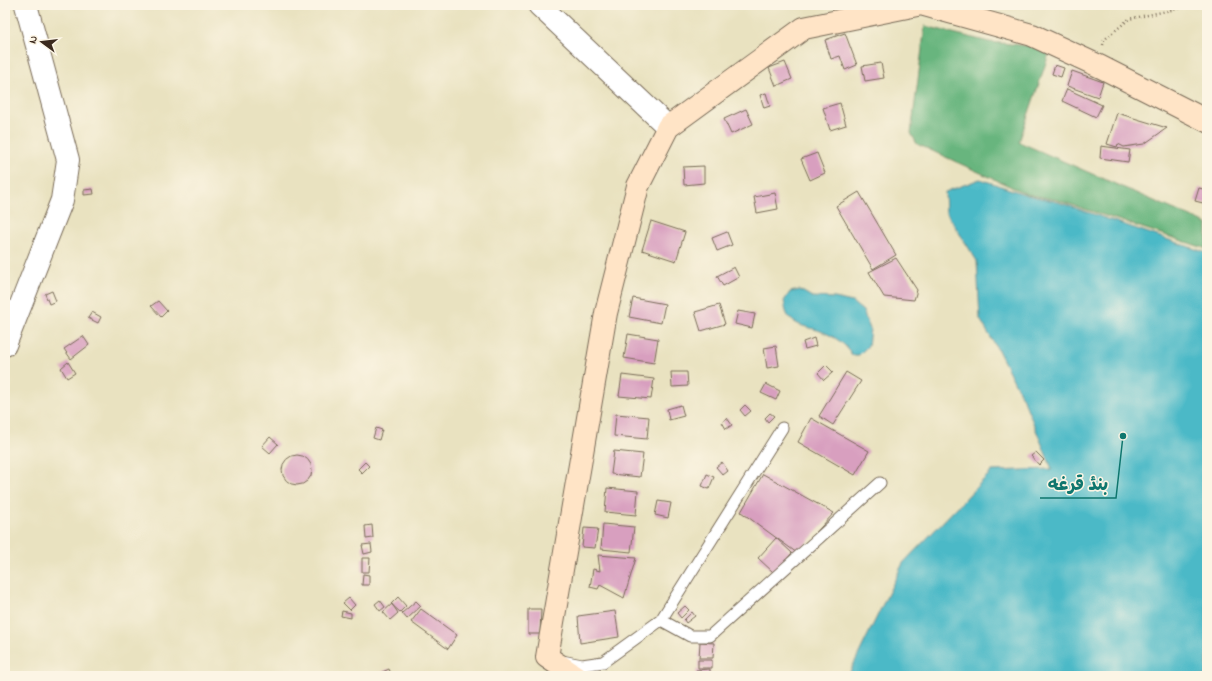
<svg xmlns="http://www.w3.org/2000/svg" width="1212" height="681" viewBox="0 0 1212 681" font-family="'Indie Flower','Playpen Sans Arabic',sans-serif">
<style>
.forest{fill:#68b57e;stroke:#52704e}
.water{fill:#4cb9c7;stroke:#447272}
.building{fill:#d89fbf}
.lines{fill:none;stroke-linecap:round;stroke-linejoin:round}
.lane-casing{stroke:#786a57;stroke-width:13}
.street-casing{stroke:#786a57;stroke-width:24}
.secondary-casing{stroke:#786a57;stroke-width:24}
.path{stroke:#786a57;stroke-width:2.5;stroke-dasharray:1 3;stroke-linecap:butt}
.lane{stroke:#fff;stroke-width:11}
.street{stroke:#fff;stroke-width:22}
.secondary{stroke:#ffe4c6;stroke-width:22}
.leader{fill:none;stroke:#0f766e;stroke-width:1.5}
.callout-dot{fill:#0f766e;stroke:#fcf5e5;stroke-width:1.5}
.callout-label{font-size:18px;text-anchor:middle;font-weight:bold;fill:#0f766e;stroke:#fcf5e5;stroke-width:3;stroke-linejoin:round;paint-order:stroke}
</style>
<rect width="100%" height="100%" fill="#fcf5e5"/>
<filter id="ink" filterUnits="userSpaceOnUse"><feTurbulence type="fractalNoise" baseFrequency=".025" numOctaves="2"/><feDisplacementMap in="SourceGraphic" scale="8" xChannelSelector="R" yChannelSelector="G"/><feConvolveMatrix kernelMatrix="1 2 1 2 8 2 1 2 1" color-interpolation-filters="sRGB"/></filter>
<filter id="wash" filterUnits="userSpaceOnUse"><feTurbulence type="fractalNoise" baseFrequency=".012" numOctaves="4" result="noise"/><feDisplacementMap in="SourceGraphic" scale="16" xChannelSelector="R" yChannelSelector="G"/><feGaussianBlur stdDeviation="0.9" result="paint"/><feColorMatrix in="noise" values="0 0 0 0 0 0 0 0 0 0 0 0 0 0 0 0 0 1.4 0 .05"/><feComposite in="paint" operator="in"/></filter>
<g filter="url(#wash)">
<rect width="100%" height="100%" fill="#e9e2c0"/>
<path class="forest" d="M925,26L989,42L1051,48L1019,142L1207,224V249L1057,200L1027,194L917,144L911,133Z"/>
<path class="water" d="M980,179L1027,195L1058,202L1207,253V676H848L903,563L992,471L1052,469L1025,403L998,350L980,319L977,261L946,212L945,192Z
M800,290L812,297L835,298L852,302L863,311L870,329L868,346L859,355H852C846,344 835,337 823,332C812,327 793,327 787,314C785,310 785,305 784,301L790,292Z"/>
<g id="blocks">
<path class="building" d="M845,33L857,65L845,70L840,56L831,59L825,40Z
M785,62L792,79L776,86L769,68Z
M881,63L884,78L865,81L862,66Z
M1055,65L1064,68L1061,77L1052,74Z
M1072,71L1103,82L1098,97L1067,86Z
M1067,89L1102,105L1096,117L1062,101Z
M766,93L770,106L764,108L760,95Z
M840,103L846,125L830,130L823,108Z
M746,109L753,124L731,134L724,119Z
M1117,113L1167,128L1144,144L1124,147L1118,144L1117,147L1107,144Z
M1101,146L1130,150L1128,162L1100,158Z
M817,153L825,173L810,180L801,159Z
M704,166V183L684,185L683,167Z
M1199,188L1207,190V204L1195,201Z
M93,189L94,194L84,195V190Z
M859,192L896,255L873,269L836,206Z
M775,193L778,209L757,213L754,197Z
M651,221L685,232L676,261L642,250Z
M727,232L732,245L717,251L712,238Z
M896,258L917,290L914,300L884,297L869,272Z
M734,267L739,277L723,286L717,276Z
M52,291L56,301L49,304L45,294Z
M633,298L665,304L661,323L629,317Z
M158,301L167,311L161,317L151,306Z
M719,305L725,324L701,331L695,312Z
M738,311L755,314L752,328L735,324Z
M92,312L101,317L98,323L88,318Z
M628,334L658,339L654,363L624,358Z
M83,336L89,345L71,359L64,349Z
M814,338L816,346L805,349L803,342Z
M776,346L779,366L767,368L764,348Z
M68,362L75,373L67,378L61,368Z
M826,365L833,372L824,380L818,373Z
M671,372H687L688,386L672,387Z
M846,372L861,381L833,425L819,416Z
M622,375L654,379L651,399L619,396Z
M766,384L780,391L776,400L761,393Z
M681,405L684,416L669,420L667,409Z
M745,405L751,411L745,416L740,410Z
M770,413L774,416L768,422L765,418Z
M616,414L649,417L647,439L614,436Z
M727,418L732,425L726,429L722,422Z
M811,418L869,451L855,475L798,442Z
M376,428L382,430L379,440L373,438Z
M270,437L278,444L270,453L262,446Z
M614,451L643,454L640,477L611,474Z
M1036,452L1044,460L1039,465L1031,456Z
M282 470a15 15 0 1 1 30 0a15 15 0 1 1-30 0Z
M365,462L369,466L362,473L358,469Z
M722,462L728,471L723,475L716,467Z
M707,474L714,477L709,489L702,486Z
M763,474L834,513L797,553L741,512Z
M607,488L638,491L636,515L605,512Z
M658,501L671,503L668,518L655,515Z
M603,524L634,527L631,552L601,549Z
M372,525L373,538L366,539L365,526Z
M584,528L598,529L595,548L582,547Z
M776,538L792,553L774,573L758,558Z
M371,544L372,552L364,554L362,545Z
M598,555L636,558L624,598L600,585L598,589L590,587L593,569L600,571Z
M362,558H370L369,572H362Z
M363,574L369,575V585H362Z
M398,597L406,606L400,612L391,604Z
M349,598L355,605L350,610L343,603Z
M380,600L385,607L380,611L375,604Z
M416,601L421,606L407,619L402,613Z
M392,604L398,613L390,620L383,612Z
M685,606L689,610L681,618L677,613Z
M421,609L457,635L448,649L411,622Z
M528,609H541L540,634H528Z
M342,611L351,613V618L341,616Z
M615,611L619,637L580,643L578,616Z
M692,612L695,616L686,623L684,620Z
M700,642L714,643L713,658H699Z
M698,660H712V668H698Z
M389,669L392,676H374Z
M710,669V676H697L696,670Z"/>
</g>
</g>
<g filter="url(#ink)">
<use href="#blocks" fill-opacity="0" stroke="#786a57" stroke-width="1"/>
<g class="lines">
<defs>
<path id="lane" d="M661,620L690,636H710L880,483
M562,661L582,665L603,662L661,620L782,428"/>
<path id="street" d="M539,5L668,127
M5,345L62,200L68,160L26,5"/>
<path id="secondary" d="M924,5L1032,35L1101,67L1207,121
M575,676L547,657L606,313L638,186L668,127L804,28L917,5"/>
</defs>
<use href="#lane" class="lane-casing"/>
<use href="#street" class="street-casing"/>
<use href="#secondary" class="secondary-casing"/>
<path class="path" d="M1103,45L1104,40L1129,19L1195,5"/>
<use href="#lane" class="lane"/>
<use href="#street" class="street"/>
<use href="#secondary" class="secondary"/>
</g>
</g>
<path class="leader" d="M1123 436L1116 498H1040"/>
<circle class="callout-dot" cx="1123" cy="436" r="4"/>
<g class="callout-label">
<text x="1078" y="490">بندٔ قرغه</text>
</g>
<rect width="1212" height="681" fill="none" stroke="#fcf5e5" stroke-width="20"/>
<g transform="translate(42 42) rotate(285)" stroke="#fcf5e5" stroke-width="3" paint-order="stroke">
<path d="M0-3L7 15L0 10L-7 15Z" fill="#3b2a1e"/>
<text y="-6" font-size="11" font-weight="bold" text-anchor="middle" fill="#3b2a1e">N</text>
</g>
</svg>
